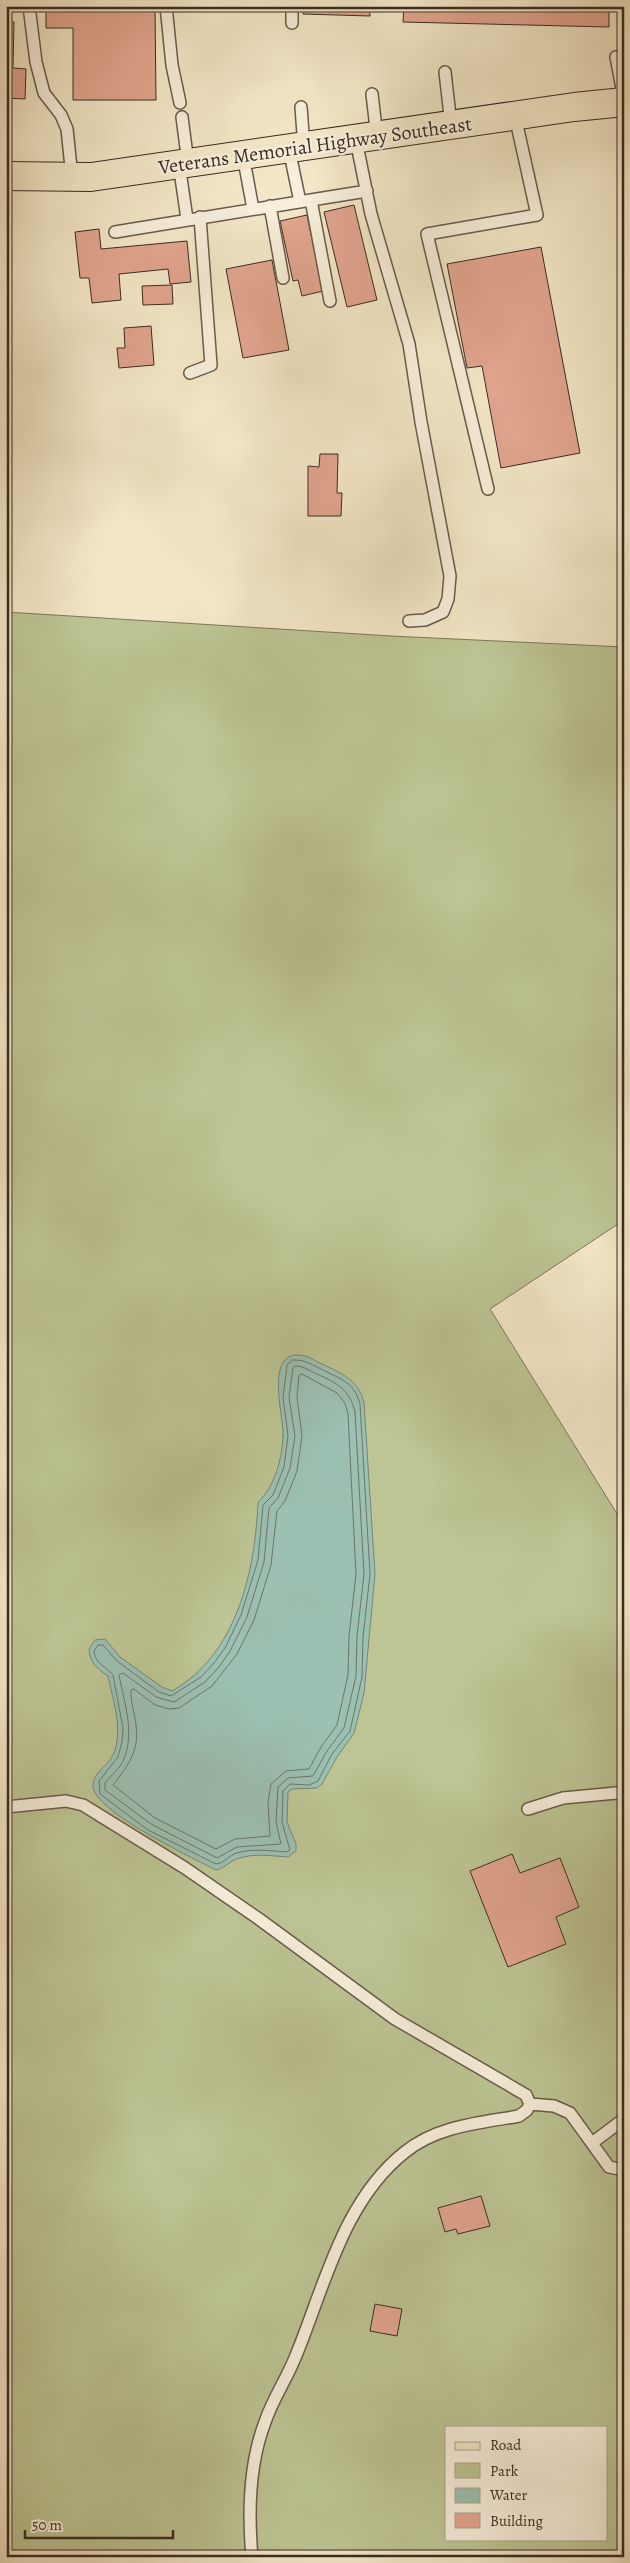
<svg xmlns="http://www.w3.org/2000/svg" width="630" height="2563" viewBox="0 0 630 2563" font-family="Alegreya,serif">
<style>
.green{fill:#bdc594;stroke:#7c785b;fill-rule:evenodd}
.water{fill:#9cc0b2;stroke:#758578}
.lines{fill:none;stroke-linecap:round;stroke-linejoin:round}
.shore{stroke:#6b766a;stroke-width:1}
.building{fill:#e2a58f;stroke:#3a2c22}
.lane-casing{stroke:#685b4b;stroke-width:14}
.primary-casing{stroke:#3a2c22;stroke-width:30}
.lane{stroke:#f7efdb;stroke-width:11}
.primary{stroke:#f3e7c7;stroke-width:28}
.labels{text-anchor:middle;stroke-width:4.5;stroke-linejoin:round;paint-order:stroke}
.street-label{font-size:20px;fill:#3a2c22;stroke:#f7efdb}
</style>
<rect width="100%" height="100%" fill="#f3e7c7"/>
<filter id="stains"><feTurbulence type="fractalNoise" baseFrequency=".004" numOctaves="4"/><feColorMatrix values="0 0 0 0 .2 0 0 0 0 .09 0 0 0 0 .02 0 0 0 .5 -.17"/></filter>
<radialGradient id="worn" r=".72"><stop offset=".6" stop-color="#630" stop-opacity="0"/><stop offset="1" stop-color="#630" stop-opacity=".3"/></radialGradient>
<path class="green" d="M6,612L391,636L624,647V1220L490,1309L624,1525V2557H6ZM446,2427H606V2539H446Z"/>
<path class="water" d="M293,1355C310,1355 309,1358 322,1364C341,1373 359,1380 364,1403L375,1574L364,1693L354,1733L337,1757L322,1784L317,1788L292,1789L288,1792L287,1822L296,1844V1851L288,1857C272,1856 255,1853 240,1858C230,1860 226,1868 216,1870C193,1858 93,1811 93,1786C92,1773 108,1766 113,1755C124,1731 113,1701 108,1676C97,1669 90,1663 89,1649L95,1640L105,1639L120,1657L162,1687L172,1691C237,1654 255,1572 258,1502C275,1486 282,1459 283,1436C284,1418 267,1362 293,1355Z"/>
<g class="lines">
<path class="shore" d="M293,1360C305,1360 309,1363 319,1368C337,1378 354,1380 360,1404L370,1574L363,1637L362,1677L350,1731L332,1754L318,1781L309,1785L290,1784L283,1791L282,1822L290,1850L287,1852C271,1851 253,1848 237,1853C229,1855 225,1863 216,1864L148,1830L100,1794L99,1781L118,1757L122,1742L123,1728L113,1675C106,1667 95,1663 94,1651L98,1645H103L117,1661L159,1692L171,1696L201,1677L214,1663L225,1648L241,1615L258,1560L263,1505L273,1495L284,1467L288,1435L283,1398L287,1365Z
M295,1366C305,1366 309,1371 317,1374C337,1383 350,1390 355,1412L364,1574L357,1636L356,1676L344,1728L327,1751L313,1776L288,1778L278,1787L276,1822L281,1844L237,1847L217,1858L151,1824L105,1790V1783C111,1775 120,1769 124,1759C135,1732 124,1702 119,1675L123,1673L156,1697L174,1702L205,1682L219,1667L230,1651L247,1617L264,1562L269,1508L278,1498L290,1468L295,1436L289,1397L293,1368Z
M302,1374L337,1393L345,1403L348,1414L356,1574L349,1636L348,1675L337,1725L321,1747L309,1769L286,1771L271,1784L268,1802L270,1836L235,1839L216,1849L155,1818L113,1785C127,1767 140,1750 136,1725C135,1714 130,1701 131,1690L134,1689L155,1705L169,1709L179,1708L212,1686L237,1654L254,1620L271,1565L277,1511L285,1501L297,1471L302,1436L297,1397L299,1376Z"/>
</g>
<path class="building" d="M304,6H370V16L303,14Z
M404,6H609V27L403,22Z
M46,8H155L156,100H73V28H46Z
M6,21L14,22L13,68L26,69L25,99L6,98Z
M354,205L377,300L347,307L324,212Z
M307,215L323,291L302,296L298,280L293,281L280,221Z
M99,229L101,249L187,241L191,282L170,284L168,269L119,274L121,300L92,303L89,278H80L75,232Z
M541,247L580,453L501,468L482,366L467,368L447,264Z
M272,260L289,350L243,358L226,269Z
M172,285L173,304L143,305L142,286Z
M151,326L154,365L119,368L117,348H125L124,328Z
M320,454H338L337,493H342L341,516H308V466L319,467Z
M512,1854L520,1873L560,1858L579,1907L556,1917L566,1944L508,1967L470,1871Z
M481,2196L490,2226L458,2234L456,2229L445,2232L438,2208Z
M375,2304L402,2309L397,2336L370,2331Z"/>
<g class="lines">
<defs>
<path id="lane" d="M29,6L36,62L44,93L61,115L67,129L72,177
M166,6L172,65L180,103
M292,23V6
M616,57L624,99
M445,72L451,125
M372,94L377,137
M301,107L304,147
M182,117L188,163
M356,140L371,214L409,344L421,422L450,576L448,599L443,612L425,620L409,621
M289,149L300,202
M243,155L253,209
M179,164L187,219
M311,200L367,191
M270,206L283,278
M115,232L311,200L330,301
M190,373L211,365L200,217
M488,489L427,234L537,215L515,116
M6,1807L66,1801L83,1805L185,1868L259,1919L395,2019L526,2095L530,2104L527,2110L519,2116C479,2123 437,2126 405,2152C344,2200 325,2284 297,2353C288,2377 273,2398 265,2422C249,2464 248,2513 252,2557
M528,1809L563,1798L616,1793L624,1795
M530,2104L554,2106L570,2113L609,2167L624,2170
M592,2143L624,2119"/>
<path id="primary" d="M6,176L91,177L574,107L624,102"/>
</defs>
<use href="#lane" class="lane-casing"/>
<use href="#primary" class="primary-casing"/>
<use href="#lane" class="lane"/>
<use href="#primary" class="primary"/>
</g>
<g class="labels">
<g class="street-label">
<text transform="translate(315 145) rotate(-8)" y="7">Veterans Memorial Highway Southeast</text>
</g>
</g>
<rect width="630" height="2563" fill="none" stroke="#f3e7c7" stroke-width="25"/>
<rect x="8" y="8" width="615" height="2548" fill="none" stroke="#3a2c22" stroke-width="2.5"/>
<rect x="12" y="12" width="605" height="2538" fill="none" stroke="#3a2c22"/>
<rect x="445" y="2426" width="162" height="115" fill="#f7efdb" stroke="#aba191"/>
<rect x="455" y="2442" width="25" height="8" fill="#f3e7c7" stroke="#aba191"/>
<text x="490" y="2450" font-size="15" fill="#3a2c22">Road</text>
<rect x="455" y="2463" width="25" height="15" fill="#bdc594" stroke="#aba191"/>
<text x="490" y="2476" font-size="15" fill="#3a2c22">Park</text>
<rect x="455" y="2488" width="25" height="15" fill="#9cc0b2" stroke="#aba191"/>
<text x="490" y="2500" font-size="15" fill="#3a2c22">Water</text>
<rect x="455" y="2513" width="25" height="15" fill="#e2a58f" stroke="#aba191"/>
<text x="490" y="2526" font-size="15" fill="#3a2c22">Building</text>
<path d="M25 2530v8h148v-8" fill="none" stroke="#3a2c22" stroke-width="2.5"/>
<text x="32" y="2530" font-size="15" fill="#3a2c22" stroke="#f7efdb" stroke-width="4" paint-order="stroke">50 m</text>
<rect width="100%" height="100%" filter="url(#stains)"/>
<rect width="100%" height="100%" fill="url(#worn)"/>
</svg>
